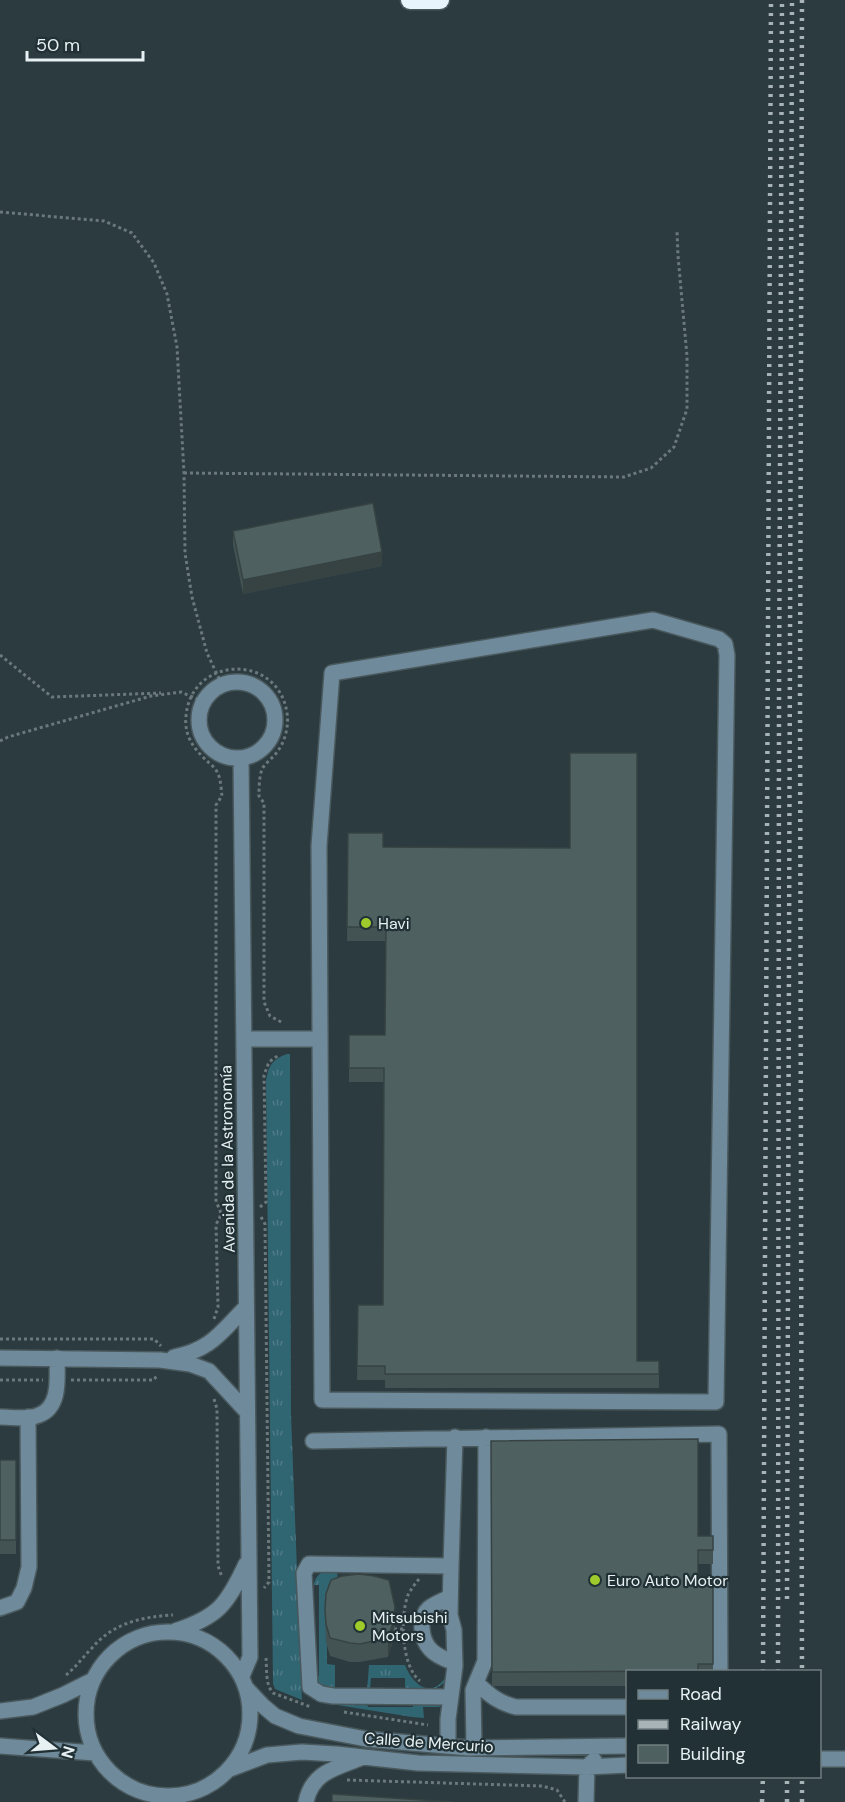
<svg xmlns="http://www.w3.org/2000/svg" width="845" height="1802" viewBox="0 0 845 1802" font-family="'DM Sans',sans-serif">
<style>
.grass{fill:url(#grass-tufts)}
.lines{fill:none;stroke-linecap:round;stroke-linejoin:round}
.minor-casing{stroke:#49585c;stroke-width:18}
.highway-casing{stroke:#49585c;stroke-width:21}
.path{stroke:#6b787c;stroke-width:3;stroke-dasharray:3 3;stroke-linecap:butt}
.minor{stroke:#6f8a9a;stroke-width:15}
.highway{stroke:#e7f4fc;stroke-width:18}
.rail{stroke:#a7b3b6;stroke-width:4.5;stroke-dasharray:3 6;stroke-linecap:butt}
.wall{fill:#435353}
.shaded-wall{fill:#374343}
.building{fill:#4e6060;stroke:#374343;stroke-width:1.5}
.poi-dot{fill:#9fca2c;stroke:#213135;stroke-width:2}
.labels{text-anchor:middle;stroke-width:4.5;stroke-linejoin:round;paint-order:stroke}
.poi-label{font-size:16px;fill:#e7f0f3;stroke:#213135;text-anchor:start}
.street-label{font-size:16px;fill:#e7f0f3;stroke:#213135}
</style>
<defs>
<pattern id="grass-tufts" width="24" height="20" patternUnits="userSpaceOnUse" patternTransform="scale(1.5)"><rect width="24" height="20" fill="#306572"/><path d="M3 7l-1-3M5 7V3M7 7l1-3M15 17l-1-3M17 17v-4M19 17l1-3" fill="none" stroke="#4e7b87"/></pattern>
</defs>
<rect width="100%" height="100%" fill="#2b3b3f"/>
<path class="grass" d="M287,1054H290L291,1414L302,1700L275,1689L273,1684L266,1082C268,1067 272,1059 287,1054Z
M325,1571H337L338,1584L327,1595V1664L335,1665V1690L319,1688L314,1677L319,1676V1585H314C315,1578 318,1574 325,1571Z
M369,1665H405C412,1683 430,1700 445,1678L444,1683L435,1689L405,1690V1678H371L370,1690L367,1691Z
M357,1702H367L368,1707H413V1702L438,1704L440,1707H423L424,1718L412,1717L331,1704Z"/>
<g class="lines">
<defs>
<path id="minor" d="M653,620L719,639L725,644L727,655L716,1402L322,1400L319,846L332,673Z
M199 720a38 38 0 1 1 76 0a38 38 0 1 1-76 0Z
M241,758L250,1657L242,1676
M244,1039H320
M174,1357C211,1350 221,1332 246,1307
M0,1358L160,1360L190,1364L209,1371L247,1412
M0,1417C12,1417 28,1420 39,1415C61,1407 57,1377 57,1358
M313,1441L719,1434L720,1672
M451,1566L455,1437
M450,1597C444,1600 434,1604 429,1608C418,1618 421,1639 430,1649C436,1656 447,1660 455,1663
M0,1608L17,1602L24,1588L29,1567L28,1417
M175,1631C218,1617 227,1605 246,1564
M86 1714a82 82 0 1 1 164 0a82 82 0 1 1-164 0Z
M477,1683C489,1695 499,1703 516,1707H628
M247,1689L262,1705L275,1716L299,1726L366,1739L469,1748L628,1746
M0,1711L33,1707L63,1695L93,1680
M0,1746L95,1753
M448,1746V1719L455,1666L454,1630L450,1615L451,1566L309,1564L304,1573L310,1687L321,1694L333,1696L450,1697
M474,1747L473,1690L485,1661L486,1437
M820,1759H845
M230,1769L267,1755L302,1752L336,1754L418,1763L587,1767L628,1765
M306,1802C312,1772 336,1768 361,1758
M586,1802L587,1767L594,1760"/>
<path id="highway" d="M410,0H440"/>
</defs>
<use href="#minor" class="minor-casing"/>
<use href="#highway" class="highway-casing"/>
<path class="path" d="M0,212L104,221L132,233L154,263L167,294L177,347L184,473L185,553L192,597L207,653L222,685
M184,473L624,477L651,468L674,447L687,409V356L678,256L677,231
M0,655L52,697L161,693
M0,741L8,737L151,696L181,692L204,702
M260,1207L266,1202L264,1075L269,1062L279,1055
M261,1217L265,1224L269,1582L264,1588
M214,1319L218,1307L216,1224C222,1216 222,1211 216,1203V805L222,796C221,789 221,780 218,774C216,768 210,764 206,760C193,748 184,735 186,716C191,656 278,652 287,713C289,726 285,742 277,752C273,758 266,762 262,769C259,778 259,788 259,796L264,803V1002L270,1016L283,1023
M0,1339H154L161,1346
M0,1380H43
M71,1380H154L157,1375
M214,1399L217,1409L218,1566L222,1577
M419,1579C415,1584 411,1589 408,1595C400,1616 401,1666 420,1681
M394,1629H405
M266,1658C267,1669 265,1684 273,1693L311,1707
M66,1675C76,1667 83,1657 92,1648C113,1623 141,1617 173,1615
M344,1712L428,1725
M347,1780L542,1786L557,1790L565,1802"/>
<use href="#minor" class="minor"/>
<use href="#highway" class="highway"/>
<path class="rail" d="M802,0L800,701L802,1672
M787,1599L792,0
M763,1672L771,0
M778,1672L779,700L782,0
M762,1802L763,1776
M787,1802V1776
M802,1802V1776"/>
</g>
<path class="wall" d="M233,531L382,566L243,594L233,545Z
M348,833L383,847L637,1361H659V1388H385V1380H357L358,1305H383L384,1082H349V1035H385V941H347Z
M491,1441L698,1536H713V1564H698V1583H713V1671H627V1686H492Z
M0,1460H16V1554H0Z
M325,1609L395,1625L393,1641L388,1657L360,1662H350L330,1656L326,1642Z"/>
<path class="shaded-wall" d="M382,552V566L243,594V580Z
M395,1607L393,1641L388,1657V1638Z"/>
<path class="building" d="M373,503L382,552L243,580L233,531Z
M570,753H637V1361H659V1374H385V1366H357L358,1305H383L384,1068H349V1035H385L386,927H347L348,833H383V847L570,848Z
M698,1439V1536H713V1550H698V1583H713V1664H698V1671L492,1672L491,1441Z
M0,1460H16V1540H0Z
M359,1574L374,1576L389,1580L395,1607L393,1623L388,1638L360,1644L350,1643L330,1638L326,1624L325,1609L326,1594L331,1580L342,1576Z
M332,1794L452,1802H332Z"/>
<g class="poi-dot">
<circle cx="366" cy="923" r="6"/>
<circle cx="595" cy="1580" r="6"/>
<circle cx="360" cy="1626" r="6"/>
</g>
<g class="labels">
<g class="poi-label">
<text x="378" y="929">Havi</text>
<text x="607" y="1586">Euro Auto Motor</text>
<text x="372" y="1623">Mitsubishi<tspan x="372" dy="18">Motors</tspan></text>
</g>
<g class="street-label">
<text transform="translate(227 1159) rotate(-91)" y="6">Avenida de la Astronomía</text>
<text transform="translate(429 1742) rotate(4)" y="6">Calle de Mercurio</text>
</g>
</g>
<rect x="626" y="1670" width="195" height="108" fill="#213135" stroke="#707d81" stroke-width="1.5"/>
<rect x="638" y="1690" width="30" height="9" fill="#6f8a9a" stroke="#707d81" stroke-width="1.5"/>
<text x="680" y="1700" font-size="18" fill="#e7f0f3">Road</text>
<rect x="638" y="1720" width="30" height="9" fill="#a7b3b6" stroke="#707d81" stroke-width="1.5"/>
<text x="680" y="1730" font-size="18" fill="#e7f0f3">Railway</text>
<rect x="638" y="1745" width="30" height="18" fill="#4e6060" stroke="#707d81" stroke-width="1.5"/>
<text x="680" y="1760" font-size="18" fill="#e7f0f3">Building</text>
<g transform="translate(54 1748) rotate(106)" stroke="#213135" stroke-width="4.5" paint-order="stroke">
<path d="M0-4.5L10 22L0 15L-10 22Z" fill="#e7f0f3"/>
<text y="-9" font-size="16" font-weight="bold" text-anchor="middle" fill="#e7f0f3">N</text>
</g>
<path d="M27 51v9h116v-9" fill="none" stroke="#e7f0f3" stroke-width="3"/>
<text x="36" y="51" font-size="18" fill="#e7f0f3" stroke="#213135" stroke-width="4.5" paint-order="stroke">50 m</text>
</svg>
